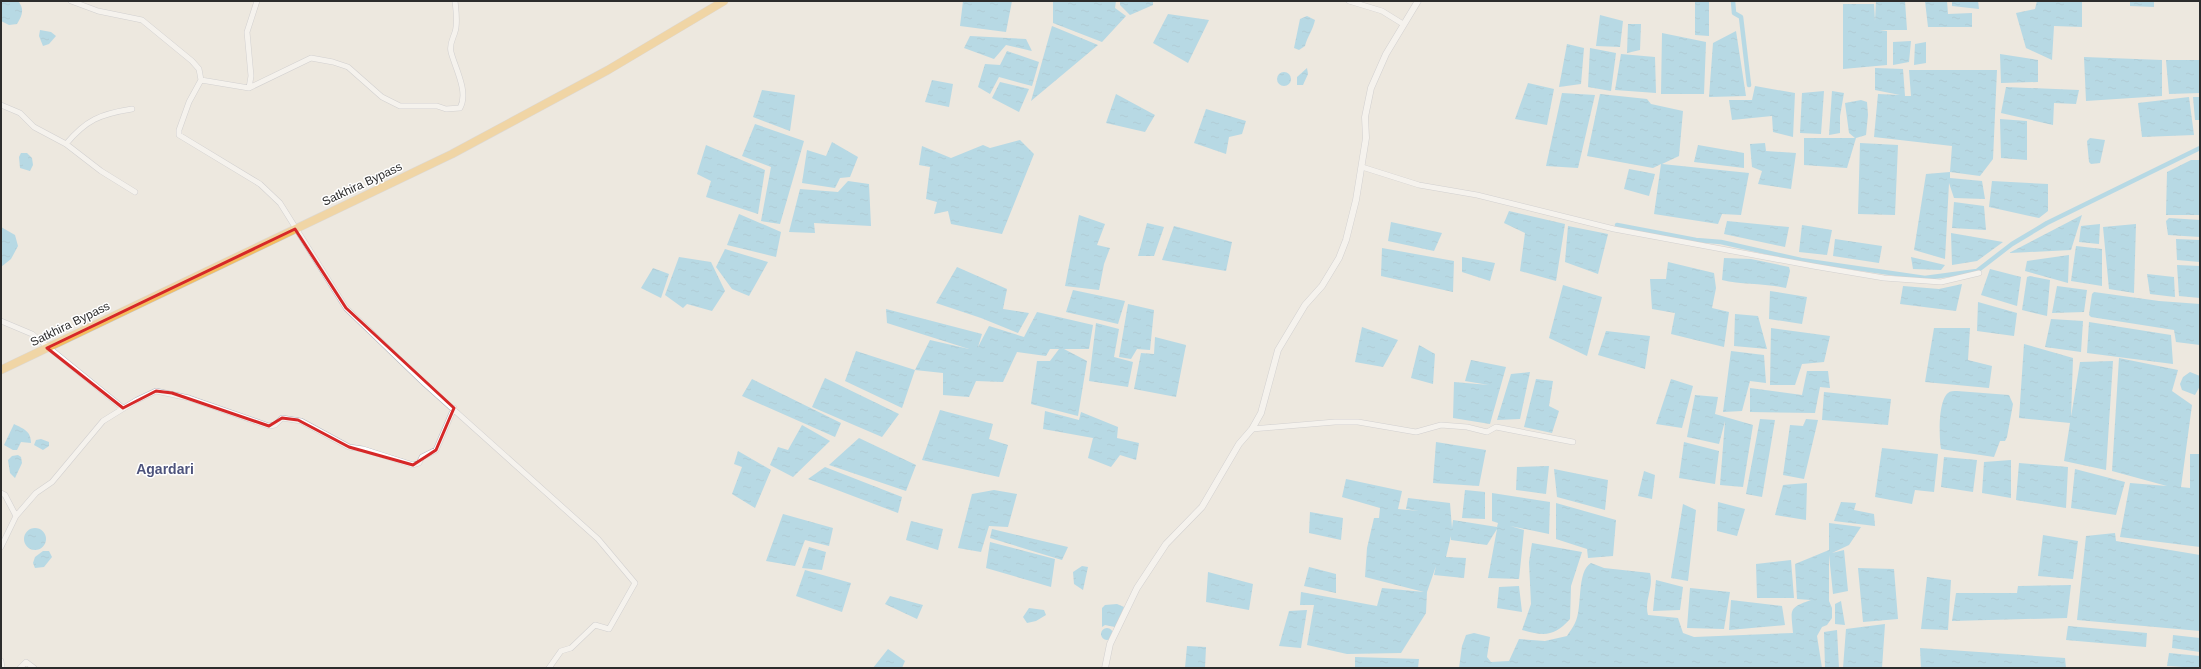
<svg xmlns="http://www.w3.org/2000/svg" width="2201" height="669" viewBox="0 0 2201 669" font-family="Helvetica,sans-serif">
<style>
.water{fill:url(#water-ripples)}
.lines{fill:none;stroke-linecap:round;stroke-linejoin:round}
.canal{stroke:#76c7ec;stroke-width:4.5}
.minor-casing{stroke:#b2b5bf;stroke-width:6}
.tertiary-casing{stroke:#b2b5bf;stroke-width:7}
.trunk-casing{stroke:#c8c8c8;stroke-width:9}
.minor{stroke:#fff;stroke-width:5}
.tertiary{stroke:#fff;stroke-width:6}
.trunk{stroke:#f4be61;stroke-width:8}
.marked{fill:none;stroke:#d62828;stroke-width:3;stroke-linejoin:round}
.labels{text-anchor:middle;stroke-width:3;stroke-linejoin:round;paint-order:stroke}
.street-label{font-size:12px;fill:#2c2c2c;stroke:#fff}
.quarter-label{font-size:14px;font-weight:bold;fill:#4d537c;stroke:#fff}
</style>
<defs>
<pattern id="water-ripples" width="26" height="14" patternUnits="userSpaceOnUse"><rect width="26" height="14" fill="#76c7ec"/><path d="M2 4q2-2 4 0t4 0M15 11q2-2 4 0t4 0" fill="none" stroke="#66abcb"/></pattern>
</defs>
<rect width="100%" height="100%" fill="#ede8df"/>
<path class="water" d="M1,1H18C25,9 22,16 17,24L9,25L1,21Z
M963,1H1012L1006,32L960,26Z
M1053,1H1116L1115,8L1126,16L1102,42L1053,23Z
M1120,1H1153V5L1130,15L1120,5Z
M1695,1H1709V36L1695,35Z
M1876,1H1905L1907,30H1879L1887,31V65L1843,69V4H1874L1875,21Z
M1925,1H1947L1948,14L1972,13V27H1928Z
M1952,1H1978L1979,9L1952,6Z
M2037,1H2082V27L2054,26L2052,60L2026,48L2016,13L2035,9Z
M2130,1H2154V7L2130,6Z
M1168,14L1209,20L1188,63L1153,43Z
M1600,15L1623,21L1620,47L1596,46Z
M1307,16L1315,20C1313,30 1307,37 1305,46L1299,50L1294,48L1300,19Z
M1628,24H1641L1640,50L1627,53Z
M1052,26L1098,45L1031,101Z
M40,30L51,32L56,36L49,44L43,46L39,36Z
M1736,31L1746,96L1709,97L1713,43Z
M1662,33L1706,42L1704,94H1661Z
M970,36L1026,39L1032,51L1006,45L994,59L964,48Z
M1911,41L1909,62L1893,65V42Z
M1926,42V63L1914,65L1915,44Z
M1567,44L1584,48L1581,84L1559,87Z
M1590,48L1616,53L1611,91L1588,87Z
M1007,51L1039,62L1032,86L999,77L990,94L978,87L985,64L1000,65Z
M1621,54L1655,57L1656,93L1615,90Z
M2000,54L2038,60V82L2001,83Z
M2084,57L2162,60V96L2086,101Z
M2166,60H2200V93L2169,94Z
M1307,68L1308,74L1303,85H1297V77Z
M1875,68L1903,69L1905,96H1911L1909,70H1997L1993,159L1980,176L1950,172V178L1982,181L1985,199L1954,198L1949,183L1945,259L1914,250L1926,174L1950,172L1952,146L1874,137L1878,94L1900,95L1875,90Z
M1277 79a7 7 0 1 1 14 0a7 7 0 1 1-14 0Z
M932,80L953,84L949,107L925,102Z
M1000,82L1029,89L1019,112L992,98Z
M1528,83L1554,89L1547,125L1515,119Z
M1755,86L1795,93L1793,137L1773,132L1772,116L1732,120L1729,100H1752Z
M2006,87L2079,90L2076,104L2054,103L2053,125L2001,113Z
M762,90L795,95L790,131L753,117Z
M1824,91L1821,134L1800,133L1802,93Z
M1832,91L1844,93L1840,116V133L1829,135Z
M1562,93L1595,95L1578,168L1546,166Z
M1116,94L1155,115L1145,132L1106,123Z
M1600,94L1647,99L1651,104L1683,111L1679,156L1662,164L1749,173L1741,215L1722,214L1718,224L1654,214L1661,164L1653,168L1587,156Z
M2189,97L2194,135L2142,137L2138,103Z
M2193,97H2200V120H2195Z
M1861,100L1867,102L1868,115L1866,135L1856,138L1847,168L1804,165V138H1855L1849,133L1845,103Z
M1206,109L1246,121L1242,134L1229,137L1226,154L1194,143Z
M2000,119L2027,121V160L2001,158Z
M755,124L804,141L780,224L761,221L771,167L742,156Z
M2090,138L2105,140L2100,163L2091,164L2089,162L2087,141Z
M1020,140L1034,154L1002,234L951,224L948,211L934,214L937,202L926,199L930,167L919,165L922,146L951,158L983,145L990,148Z
M832,142L858,157L850,177L840,178L835,188L802,183L807,150L826,156Z
M1765,143L1766,151L1796,153L1791,189L1758,184L1762,171L1752,167L1750,144Z
M1860,143L1898,145L1895,215L1858,214Z
M706,145L765,170L758,214L706,197L711,181L697,174Z
M1698,145L1744,153V168L1694,162Z
M21,153H27L32,158L33,165L30,171L20,168L19,157Z
M2191,160H2200V215H2166L2167,172Z
M1629,169L1655,174L1649,196L1624,189Z
M848,181L869,184L871,226L814,223L815,233L789,232L800,189L838,192Z
M1992,181L2048,184V211L2039,218L1989,207Z
M1954,202L1984,206L1986,230L1952,228Z
M1509,211L1565,224L1556,281L1520,271L1525,233L1504,223Z
M739,214L781,232L776,257L727,245Z
M1079,215L1105,224L1097,245L1110,248L1104,264L1099,290L1065,286Z
M2082,215L2071,250L2009,253Z
M2169,218L2200,220V237L2168,235L2166,221Z
M1727,221L1789,227L1785,247L1724,234Z
M1391,222L1442,233L1434,251L1388,241Z
M1147,223L1164,227L1154,256H1138Z
M2100,224L2099,244L2079,242L2081,226Z
M2136,224L2134,293L2109,289L2103,227Z
M1802,225L1832,230L1827,255L1799,252Z
M1174,226L1232,242L1226,271L1162,260Z
M1568,226L1608,234L1598,274L1565,262Z
M1,227L15,235L18,246L11,259L1,267Z
M1951,233L2003,242L1977,261L1952,265Z
M1835,239L1882,246L1879,263L1833,256Z
M2176,239L2200,240V262L2177,260Z
M2076,246L2102,249V286L2071,281Z
M1382,248L1454,261L1453,292L1381,276Z
M725,249L768,262L749,296L732,289L716,267Z
M2069,255L2068,283L2025,271L2027,261Z
M679,257L711,262L725,291L712,311L687,304L683,308L665,295Z
M1462,257L1495,263L1490,281L1462,272Z
M1911,257L1945,265L1941,270L1913,269Z
M1724,258L1751,259L1789,267L1790,271L1786,288C1765,283 1742,285 1722,280Z
M1668,262L1714,273L1716,288L1712,308L1729,312L1724,347L1671,334L1675,313L1652,309L1650,279H1666Z
M2177,265L2200,266V298L2179,296Z
M957,267L1007,289L1003,309L1029,313L1018,333L981,318L936,303Z
M653,268L669,274L661,298L641,288Z
M1990,269L2021,277L2017,306L1981,295Z
M2147,274L2174,277L2175,297L2150,294Z
M2030,276L2050,280L2047,316L2022,310L2027,277Z
M1962,284L1956,311L1900,304L1903,286L1939,289Z
M1563,285L1602,297L1587,356L1549,338Z
M2057,286L2087,290L2084,312L2052,313Z
M1073,290L1125,301L1118,324L1066,312Z
M1770,291L1807,297L1802,324L1769,319Z
M2094,292L2159,301L2200,304V345L2176,342L2174,330L2091,317L2089,315L2092,294Z
M1978,302L2017,313L2014,336L1977,331Z
M1128,304L1154,310L1150,350L1137,349L1131,359L1119,357Z
M886,309L982,334L978,347L989,326L1024,337L1037,312L1093,325L1089,349H1064L1087,361L1078,416L1031,404L1037,361H1050L1059,349H1050L1046,356L1017,352L1003,382L976,381L969,397L943,395V373L915,370L902,408L845,381L856,351L915,370L930,340L969,349L887,323Z
M1735,314L1758,316L1767,349L1734,346Z
M2051,319L2083,321L2081,352L2045,347Z
M2089,322L2171,335L2173,364L2087,353Z
M1096,323L1119,329L1114,357L1133,362L1128,387L1089,381Z
M1362,327L1398,340L1383,367L1355,362Z
M1771,328L1830,336L1824,362L1802,364L1795,385H1770Z
M1934,328H1970L1968,360L1992,366L1989,388L1925,382Z
M1606,331L1650,336L1645,369L1598,355Z
M1155,337L1186,345L1176,397L1134,389L1141,353L1154,354Z
M2024,344L2073,358L2071,417L2080,362L2113,361L2106,470L2064,461L2070,423L2019,418Z
M1419,345L1435,354L1433,384L1411,378Z
M1731,351L1764,355L1766,383L1750,381L1742,411L1723,412Z
M2119,358L2178,370L2172,391L2192,405L2181,487L2190,488V454H2200V547L2120,537L2130,483L2167,486L2112,471Z
M1471,360L1506,367L1490,424L1453,418L1454,382L1489,385L1465,381Z
M1807,371H1828L1830,388L1820,387L1815,413L1750,412V388L1802,395Z
M1530,372L1520,419L1497,420L1511,374Z
M2190,372L2200,376V386L2195,395L2182,390L2180,384L2183,377Z
M825,378L899,414L882,437L812,407Z
M752,379L841,423L835,437L742,396Z
M1536,379L1553,381L1549,406L1559,411L1552,433L1524,427Z
M1671,379L1693,386L1682,428L1656,424Z
M1957,391L2009,395L2013,404L2007,437L2005,441H2000L1994,457L1941,449C1939,437 1938,401 1948,393C1950,391 1954,391 1957,391Z
M1824,392L1891,399L1888,425L1822,420Z
M1695,395L1718,397L1715,414L1753,425L1743,487L1720,485L1725,421L1719,444L1687,437Z
M940,410L993,424L989,439L1008,445L999,477L922,460Z
M1045,411L1079,420L1081,412L1118,427L1117,438L1139,443L1136,460L1120,455L1111,467L1088,458L1093,438L1043,429Z
M1760,419L1775,420L1762,497L1746,494Z
M1806,419L1818,420L1804,479L1783,475L1790,425L1803,426Z
M14,424C24,429 31,431 31,443L21,442L17,450H13L4,445Z
M802,425L830,441L793,477L770,465L778,447L788,450Z
M859,438L916,465L906,491L829,465Z
M41,439L49,442V446L43,450L34,445L36,440Z
M1436,442L1486,450L1479,486L1433,483Z
M1684,442L1719,451L1715,484L1679,478Z
M1882,448L1938,454L1934,492L1915,490L1912,504L1875,497Z
M738,451L771,470L755,508L732,494L742,467L734,464Z
M18,455L21,457L22,463L15,478L10,473L8,460L12,456Z
M1944,457L1977,460L1973,492L1941,487Z
M2011,460V498L1982,493L1984,462Z
M2019,463L2068,467L2066,508L2016,500Z
M1549,466L1546,494L1516,490L1517,467Z
M825,467L902,497L898,513L808,479Z
M1554,469L1608,480L1605,510L1557,497Z
M2075,469L2125,482L2116,515L2071,508Z
M1644,471L1655,475L1652,499L1638,496Z
M1346,479L1402,491L1398,509L1419,511L1406,509L1408,498L1450,503L1452,528L1453,520L1497,527L1498,523L1492,521V493L1550,502L1549,534L1510,526L1524,530L1519,579L1488,578L1497,529L1487,545L1451,540V536L1446,557L1466,558L1464,578L1434,575L1436,566L1427,592L1426,613L1401,653L1347,654L1307,645L1314,605H1300L1301,592L1377,606L1382,588L1424,592L1365,577L1367,548L1374,518H1379L1380,508L1342,497Z
M1807,483L1806,520L1775,515L1783,485Z
M994,490L1017,494L1008,527L989,526L981,552L958,548L972,494Z
M1465,490L1485,492V519L1462,518Z
M1718,502L1745,509L1737,536L1717,531Z
M1841,502L1856,503L1854,510L1874,514L1875,526L1834,521Z
M1556,503L1616,520L1613,556L1588,558L1587,549L1556,539Z
M1683,504L1696,510L1688,581L1671,578Z
M1310,512L1343,518L1341,540L1309,533Z
M783,514L833,528L829,546L805,540L795,566L766,561Z
M911,521L943,529L938,550L906,540Z
M1829,523L1861,527L1849,545L1832,553L1844,550L1848,591L1833,594L1829,555V601L1832,608V618L1827,625L1822,627L1817,636L1822,668H1459L1462,646L1466,635L1474,633L1490,637L1487,657L1491,662L1509,661L1519,639L1545,641L1567,636C1569,632 1573,628 1575,623C1583,608 1576,572 1591,563L1604,568L1650,573C1654,587 1644,601 1648,615L1678,618L1683,633L1694,637L1793,633C1791,609 1788,608 1811,600L1797,599L1795,564L1829,550Z
M24 539a11 11 0 1 1 22 0a11 11 0 1 1-22 0Z
M992,529L1068,547L1062,560L990,538Z
M2115,533L2116,541L2200,555V631L2077,620L2086,536Z
M2043,535L2078,541L2073,579L2038,576Z
M990,542L1055,559L1051,587L986,568Z
M1532,543L1582,552L1571,586L1570,619C1554,637 1544,636 1522,630L1531,604L1529,562Z
M809,547L826,552L822,570L802,568Z
M43,551H49L52,557L44,567L35,568L33,563L35,557Z
M1791,560L1794,598H1757L1756,564Z
M1082,566L1088,567L1083,590L1074,584L1073,572Z
M1309,567L1336,574V593L1304,586Z
M1858,568L1894,569L1898,619L1863,622Z
M805,570L851,583L842,612L796,596Z
M1208,572L1253,584L1249,610L1206,602Z
M1927,577L1951,580L1948,630L1921,629Z
M1656,580L1683,587L1680,610L1653,611Z
M2071,585L2067,618L1952,621L1956,593H2017L2018,586Z
M1519,586L1522,612L1497,608L1499,587Z
M1690,588L1730,592L1724,629L1687,628Z
M890,596L923,605L917,619L885,604Z
M1731,600L1782,606L1785,625L1729,630Z
M1841,601L1845,625L1835,624V604Z
M1117,604L1124,607L1117,625L1115,627L1105,625L1102,627V608L1105,605Z
M1029,608L1044,610L1046,615L1036,621L1027,623L1023,617Z
M1307,610L1301,648L1279,646L1289,611Z
M1885,624L1882,668H1843L1846,629Z
M2068,626L2147,633L2146,647L2066,640Z
M1101 634a6 6 0 1 1 12 0a6 6 0 1 1-12 0Z
M1837,630L1839,668H1825L1824,632Z
M2173,635L2200,638V652L2172,648Z
M1187,646L1206,647L1205,668H1185Z
M1920,648L2065,658L2066,668H1921Z
M888,649L905,661L902,668H873Z
M2169,653L2200,656V668L2167,666Z
M1355,657L1419,659L1418,668H1355Z"/>
<g class="lines">
<path class="canal" d="M1733,1L1734,13L1741,17L1749,85
M1617,225L1696,240L1721,242L1801,260L1925,278L1977,271L2012,244L2047,223L2200,148"/>
<defs>
<path id="minor" d="M71,1L98,11L142,20L192,61L199,69L201,80L189,102L179,130V135L260,184L280,203L346,308L425,384L598,539L635,583L609,629L595,625L571,648L561,651L549,668
M1349,1L1382,11L1403,24
M201,80L249,88L311,58L333,62L348,67L382,97L400,106H437L446,109L460,108C469,92 455,68 451,52C449,44 453,39 455,32C458,23 456,10 455,1
M249,88L251,76L247,32L257,1
M1,105L20,113L34,127L66,144L101,171L135,192
M66,144C86,120 100,114 132,109
M1362,167L1419,185L1477,195L1614,229L1813,266L1884,278L1941,282L1979,273
M1,321L32,334L123,408
M1252,429L1335,422H1358L1416,432L1441,425L1467,427L1487,432L1496,427L1573,442
M1,493L5,495L16,516
M1,547L16,516L36,493L52,482L103,421L137,400L156,391L189,398L269,426L275,425L282,418L301,421L349,447L363,449L413,465L419,463L422,457L436,450L454,408
M1,661L2,668
M20,668L26,662L34,668"/>
<path id="tertiary" d="M1105,668L1110,644L1137,588L1166,544L1202,507L1239,444L1252,429L1261,413L1278,350L1305,305L1322,286L1339,258L1346,240L1356,200L1366,138L1365,117L1371,88L1386,54L1418,1"/>
<path id="trunk" d="M1,370L452,154L608,70L724,1"/>
</defs>
<use href="#minor" class="minor-casing"/>
<use href="#tertiary" class="tertiary-casing"/>
<use href="#trunk" class="trunk-casing"/>
<use href="#minor" class="minor"/>
<use href="#tertiary" class="tertiary"/>
<use href="#trunk" class="trunk"/>
</g>
<path d="M0 0H2201V669H0ZM295,229L346,308L454,408L436,450L413,465L349,447L298,420L282,418L269,426L172,393L156,391L123,408L47,348Z" fill="#ede8df" fill-opacity=".55" fill-rule="evenodd"/>
<path class="marked" d="M295,229L346,308L454,408L436,450L413,465L349,447L298,420L282,418L269,426L172,393L156,391L123,408L47,348Z"/>
<g class="labels">
<g class="street-label">
<text transform="translate(362 184) rotate(-25)" y="4">Satkhira Bypass</text>
<text transform="translate(70 324) rotate(-26)" y="4">Satkhira Bypass</text>
</g>
<g class="quarter-label">
<text x="165" y="474">Agardari</text>
</g>
</g>
<rect width="2201" height="669" fill="none" stroke="#2c2c2c" stroke-width="4"/>
</svg>
